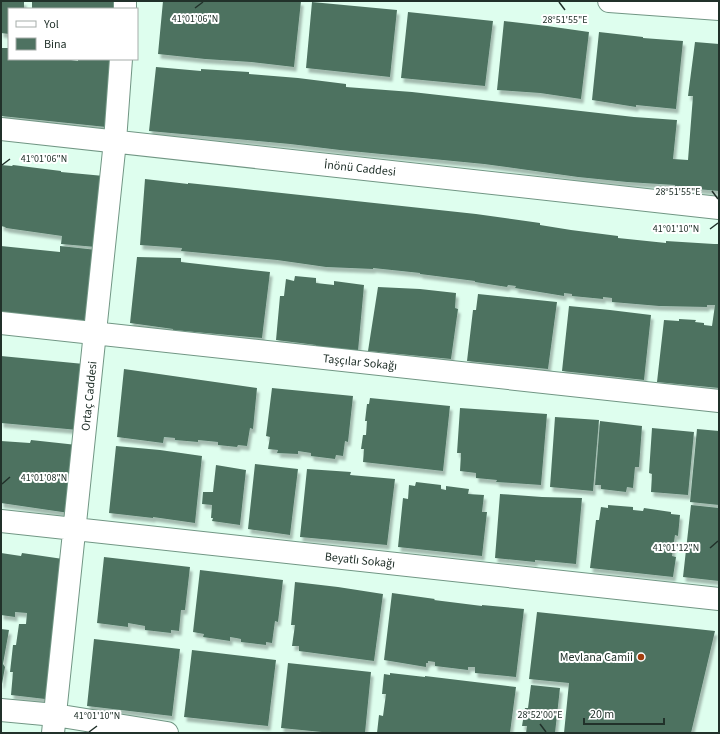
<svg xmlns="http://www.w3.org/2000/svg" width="720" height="734" viewBox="0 0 720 734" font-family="'Source Sans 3',sans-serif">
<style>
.building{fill:#4e7261;filter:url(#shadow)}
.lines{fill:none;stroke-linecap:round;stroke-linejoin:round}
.minor-casing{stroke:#719684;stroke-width:24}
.minor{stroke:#fff;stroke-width:22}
.ticks{fill:none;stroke:#21312a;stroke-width:1.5}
.poi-dot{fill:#a23d0e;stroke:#fff;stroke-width:1.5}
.labels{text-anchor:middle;stroke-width:4;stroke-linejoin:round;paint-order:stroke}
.street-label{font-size:12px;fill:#21312a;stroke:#fff}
.poi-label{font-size:12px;fill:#21312a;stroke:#fff;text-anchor:end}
.ticks-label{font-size:10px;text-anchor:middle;fill:#21312a;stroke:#fff;stroke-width:4;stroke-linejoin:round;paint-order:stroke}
</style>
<defs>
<filter id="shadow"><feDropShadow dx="2.5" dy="4.5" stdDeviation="1" flood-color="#0004"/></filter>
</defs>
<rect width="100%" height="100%" fill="#defeee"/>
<path class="building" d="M1,1H24V9H9V34L1,33Z
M32,1H121L120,9H32Z
M163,1H301L294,67L251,62L205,59L158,54Z
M312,2L397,10L390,77L306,68Z
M408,12L493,21L485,86L401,78Z
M504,21L547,26L589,32L581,99L540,93L497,90Z
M599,32L643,37V38L683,41L676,109L636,105V107L592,100Z
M695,42L719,44V191L675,187V185L627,182L578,177L484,164L340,150L290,144L149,131L156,67L201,71V69L249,72V74L298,78L346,84V87L412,92L634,117L677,120L673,159L688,160L693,96H688Z
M1,48H9V59H71V60L78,61V59H114L106,127L1,116Z
M1,165L12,166L13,165L61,171V172L104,176L96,247L61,244L62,236L6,228L5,227L1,226Z
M145,179L188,184V183L236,188L476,214L540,223V225L571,230L618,236V238L666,243V241L714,244H719V388L657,382L664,320L679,321V319L696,320L695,322L704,323V325L712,326L715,305H707V307L659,306L612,302V298L603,297V299L572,296V294L564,293V296L515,288L516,286L508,285L507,287L475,282V281L420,274V273L373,268V269L326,267L277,260L181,251L182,248L140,245Z
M1,246L60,252V246L97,250L89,321L1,312Z
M137,257L181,258V262L270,272L262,338L173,330V329L130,323Z
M295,276L316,278V283L334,285V281L364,285L358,351L316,347V345L276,340L280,296H284L286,279L294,281Z
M378,287L420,289L456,293L455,308L458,309L451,359L368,351Z
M478,294L557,302L548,369L467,361L473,310H476Z
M569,306L610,310L651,315L644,380L562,371Z
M1,356L84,364L78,430L1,423Z
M124,369L257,388L253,429L250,428L247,446L238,445L237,447L218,445V442L198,440V442L175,440V438L164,437L163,443L117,437Z
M272,388L353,396L348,442L345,441L343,456L336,455L335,459L311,456V453L298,451V454L277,453L278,450L268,449L270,437L266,436Z
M370,398L450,406L443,471L363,462L364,449H361L363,435H366L367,421H365L367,404H369Z
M460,408L547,414L541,485L496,482L497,480L476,478V473L460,471L461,453H457Z
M555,417L599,420L593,491L550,487Z
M600,421L642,426L639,467H635L633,488L627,487L626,492L601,489V485H595Z
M652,428L694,432L688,495L651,492L652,474L649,473Z
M697,429L719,431V505L690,502Z
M31,440L77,445L69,513L1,503V441L30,443Z
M116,446L160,450L202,456L195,523L153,517V518L109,513Z
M255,464L298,469L290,535L248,529Z
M216,465L246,470L240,525L212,521L213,518H211L212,505L202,504L203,492H213Z
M307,469L351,472L350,475L395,479L387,545L300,537Z
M416,482L441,485V489L446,490V486L469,489L468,494L484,495L482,512H487L482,556L398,547L403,498L408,499L409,485L415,486Z
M500,494L542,497L582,498L576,564L535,560V562L495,558Z
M608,505L633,507V510L643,511L644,508L671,512V514L680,515L678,536L675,535L672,556L676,557L673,577L590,568L596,520H599L601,507L608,508Z
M691,505L719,508V581L683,577Z
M1,553L21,556L22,553L63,559L45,699L11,695L13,672H10L13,645H16L19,624H26L27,613L15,612V617L1,615Z
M104,557L190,567L185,610H181L179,631L171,630V633L145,630V626L128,623V627L97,623Z
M200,570L283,580L278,622L275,621L272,643L266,642V645L241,642V639L236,638L230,637V641L203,637L204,634L193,632Z
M295,582L338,587L383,594L374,661L299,651V646H292L295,625H291Z
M392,593L435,599L434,600L482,606V605L524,609L516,677L475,673V667H468V670L435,666V662L428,661V663H426V667L384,660Z
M537,612L715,631L691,733H564L569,683L529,679Z
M1,629L9,630L3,664L5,667L2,684H1Z
M94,639L180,649L172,716L87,706Z
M192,650L276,660L268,726L184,717Z
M288,663L371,672L365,733H332L281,728Z
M390,673L425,677V676L516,687L510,733H377L379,715L383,716L386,694H382L384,674L390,675Z
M531,685L560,688L555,733H526L527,726H522L525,708H528Z"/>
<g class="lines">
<defs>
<path id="minor" d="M609,1L719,9
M125,9V1
M1,129L719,208
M1,323L719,401
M1,521L719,599
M1,710L55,715L167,733
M53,733L115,141L121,59"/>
</defs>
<use href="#minor" class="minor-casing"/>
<use href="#minor" class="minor"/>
</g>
<path class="ticks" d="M559,2L565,10M195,8L203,2M2,165L10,159M712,191L718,199M710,229L718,223M2,484L10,477M710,548L718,541M540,724L546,732M89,732L97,726"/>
<circle class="poi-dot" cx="641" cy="657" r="4"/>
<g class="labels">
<g class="street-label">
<text transform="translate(360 168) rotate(6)" y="4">İnönü Caddesi</text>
<text transform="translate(360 362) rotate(6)" y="4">Taşçılar Sokağı</text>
<text transform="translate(89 396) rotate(-84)" y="4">Ortaç Caddesi</text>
<text transform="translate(360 560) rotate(6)" y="4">Beyatlı Sokağı</text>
</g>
<g class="poi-label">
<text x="633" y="661">Mevlana Camii</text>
</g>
</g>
<g class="ticks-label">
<text x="195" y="22">41°01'06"N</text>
<text x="565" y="23">28°51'55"E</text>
<text x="44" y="162">41°01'06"N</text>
<text x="678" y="195">28°51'55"E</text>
<text x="676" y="232">41°01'10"N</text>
<text x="44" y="481">41°01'08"N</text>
<text x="676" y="551">41°01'12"N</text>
<text x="540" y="718">28°52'00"E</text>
<text x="97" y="719">41°01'10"N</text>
</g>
<rect width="720" height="734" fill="none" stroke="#21312a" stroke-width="4"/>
<rect x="8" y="8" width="130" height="52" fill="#ffffff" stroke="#a6adaa"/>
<rect x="16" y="21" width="20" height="6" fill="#ffffff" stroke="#a6adaa"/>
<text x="44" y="28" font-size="12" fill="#21312a">Yol</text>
<rect x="16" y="38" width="20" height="12" fill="#4e7261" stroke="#a6adaa"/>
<text x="44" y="48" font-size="12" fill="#21312a">Bina</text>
<path d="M584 718v6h80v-6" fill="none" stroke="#21312a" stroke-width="2"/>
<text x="590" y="718" font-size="12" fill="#21312a" stroke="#ffffff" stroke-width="3" paint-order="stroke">20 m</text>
</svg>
